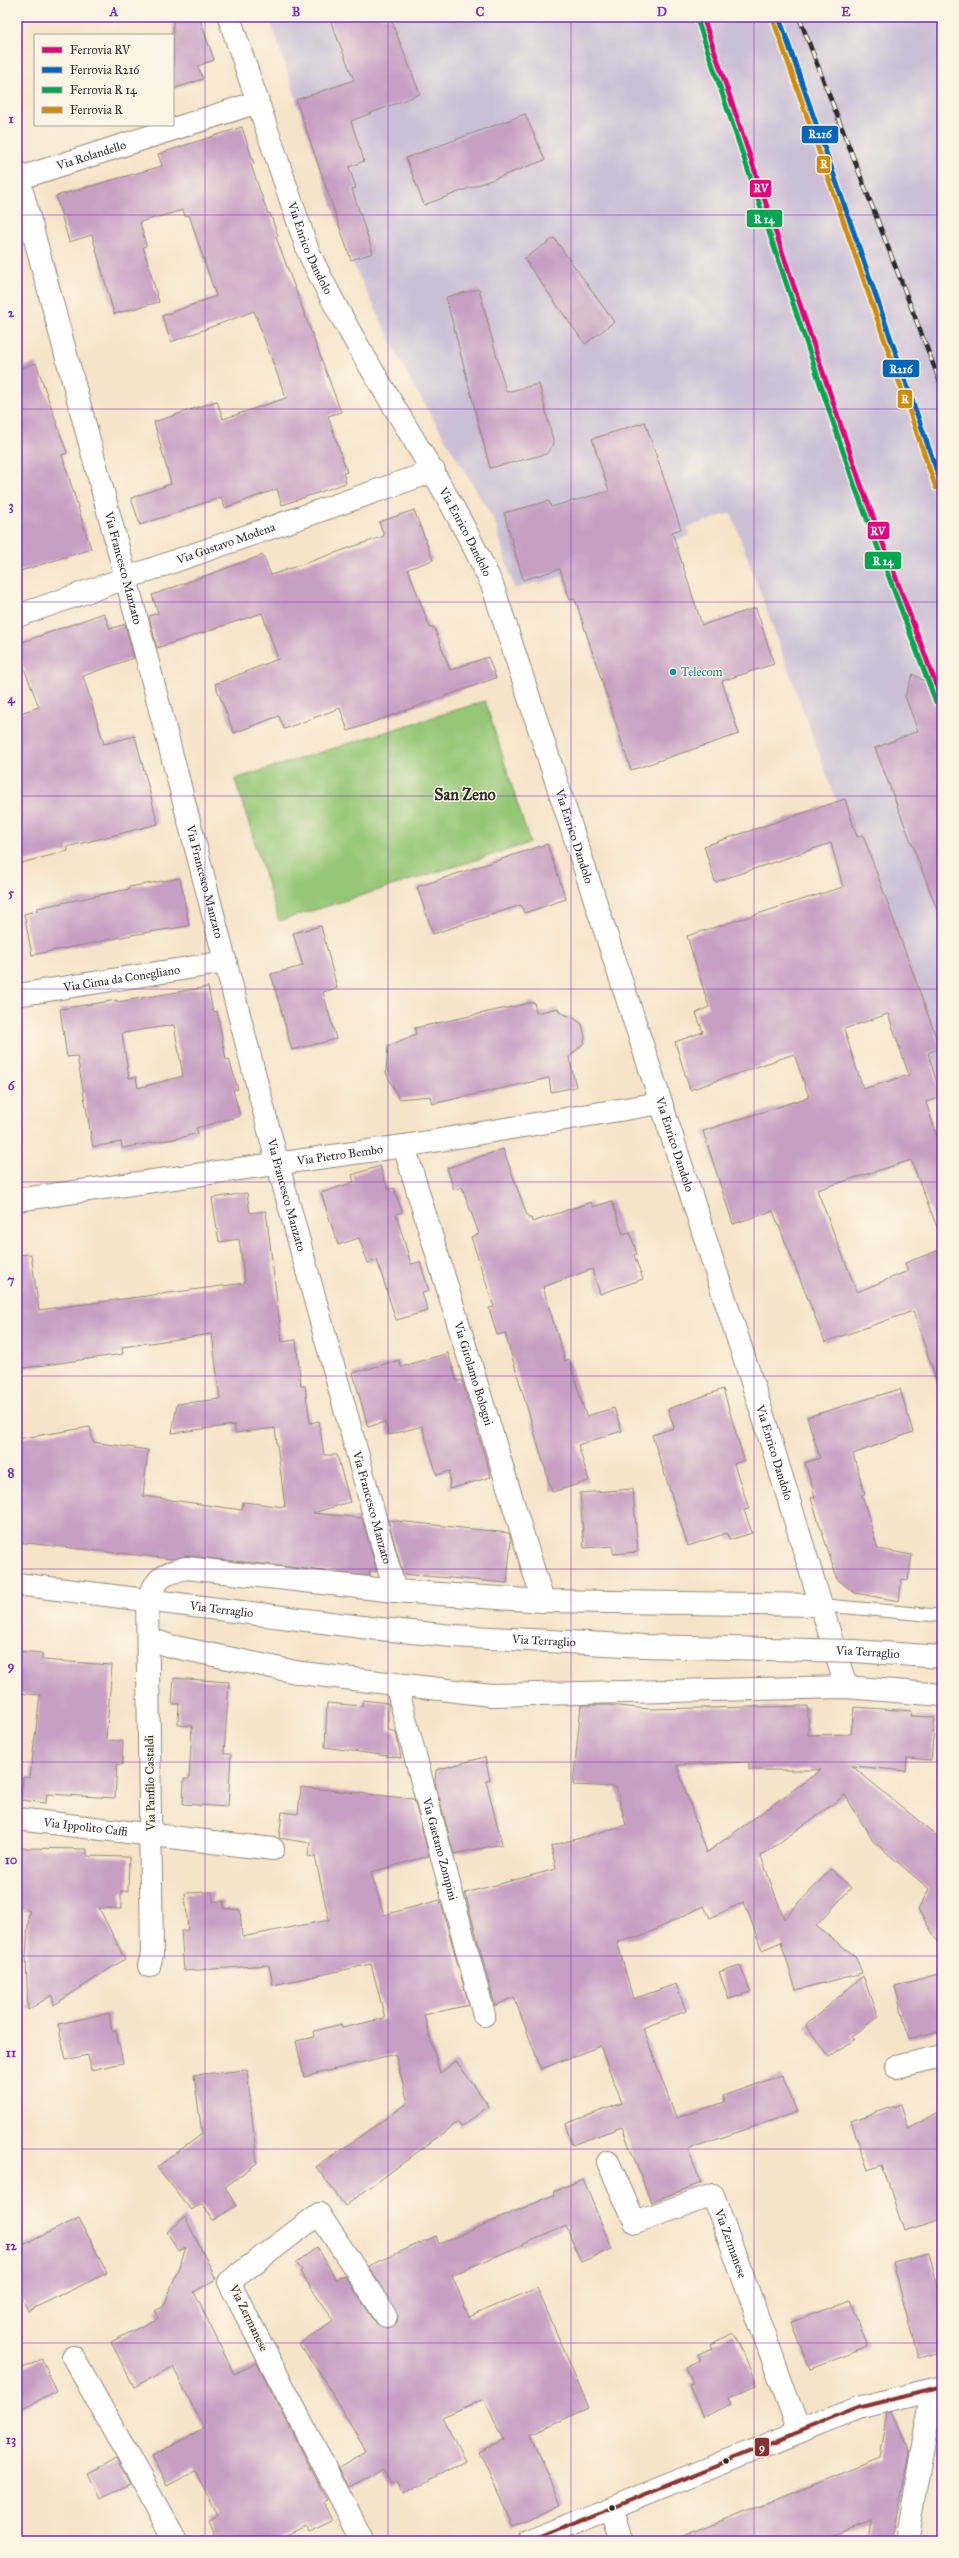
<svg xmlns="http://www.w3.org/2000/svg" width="959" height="2558" viewBox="0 0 959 2558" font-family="'IM FELL Great Primer',serif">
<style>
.industrial{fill:#cbbfd5}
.green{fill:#96c777;stroke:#607951}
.building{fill:#c69fc3;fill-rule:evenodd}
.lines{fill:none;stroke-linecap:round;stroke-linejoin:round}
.service-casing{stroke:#90887a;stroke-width:14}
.minor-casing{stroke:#90887a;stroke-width:24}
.tertiary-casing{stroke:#90887a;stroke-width:24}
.primary-casing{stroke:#90887a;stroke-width:24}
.service{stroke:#fff;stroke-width:12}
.minor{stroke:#fff;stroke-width:22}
.tertiary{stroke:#fff;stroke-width:22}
.primary{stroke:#fff;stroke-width:22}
.rail-casing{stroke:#2b2b2b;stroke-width:4.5}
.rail{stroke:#fcf5e5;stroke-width:3;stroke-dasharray:9;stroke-linecap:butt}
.primary-bridge-casing{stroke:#90887a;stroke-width:24;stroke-linecap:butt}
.primary-bridge{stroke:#fff;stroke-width:22}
.bus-1-casing{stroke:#fcf5e5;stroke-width:7}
.bus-1{stroke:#863036;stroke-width:4}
.rail-1-casing{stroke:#fcf5e5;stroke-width:8}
.rail-2-casing{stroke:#fcf5e5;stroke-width:8}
.rail-3-casing{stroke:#fcf5e5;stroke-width:8}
.rail-4-casing{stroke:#fcf5e5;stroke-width:8}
.rail-1{stroke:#e5007d;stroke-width:5}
.rail-2{stroke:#0065bd;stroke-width:5}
.rail-3{stroke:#00a651;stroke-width:5}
.rail-4{stroke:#ce8d09;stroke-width:5}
.grid{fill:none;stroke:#7b2cbf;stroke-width:1;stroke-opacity:0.55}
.culture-dot{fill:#0f9aa8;stroke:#fcf5e5;stroke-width:1.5}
.bus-dot{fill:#2b2b2b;stroke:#fcf5e5;stroke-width:1.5}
.labels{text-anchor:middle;stroke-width:3;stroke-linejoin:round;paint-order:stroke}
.street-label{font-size:12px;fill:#2b2b2b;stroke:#fcf5e5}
.culture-label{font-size:12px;fill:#0d838f;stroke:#fcf5e5;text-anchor:start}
.district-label{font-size:16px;font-weight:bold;fill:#2b2b2b;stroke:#fcf5e5}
.line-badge{stroke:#fcf5e5;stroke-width:1.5}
.badge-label{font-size:11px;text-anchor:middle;font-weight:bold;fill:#fff}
.neatline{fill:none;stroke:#7b2cbf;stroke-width:1.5}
.grid-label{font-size:13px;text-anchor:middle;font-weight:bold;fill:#7b2cbf}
</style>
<rect width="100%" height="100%" fill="#fcf5e5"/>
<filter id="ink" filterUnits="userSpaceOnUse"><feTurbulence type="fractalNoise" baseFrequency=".025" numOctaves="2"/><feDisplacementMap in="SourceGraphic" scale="8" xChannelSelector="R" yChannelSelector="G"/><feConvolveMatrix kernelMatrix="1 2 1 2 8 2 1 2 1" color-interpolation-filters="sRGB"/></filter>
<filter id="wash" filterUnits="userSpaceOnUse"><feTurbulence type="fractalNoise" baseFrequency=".012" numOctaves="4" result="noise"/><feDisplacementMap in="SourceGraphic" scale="16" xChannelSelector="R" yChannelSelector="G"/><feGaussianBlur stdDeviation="0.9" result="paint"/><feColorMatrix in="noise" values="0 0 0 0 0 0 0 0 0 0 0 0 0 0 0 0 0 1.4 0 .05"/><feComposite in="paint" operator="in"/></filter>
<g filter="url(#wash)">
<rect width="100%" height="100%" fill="#f6e4c9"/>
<path class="industrial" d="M269,17H942V1090L731,513L688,527L690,536L537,584L536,582L514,589L495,522L411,382L351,260Z"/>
<path class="green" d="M485,701L530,843L279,921L235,779Z"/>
<g id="blocks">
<path class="building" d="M173,17H199L214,60L198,66L203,79L173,89Z
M329,17H390L420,94L351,121L364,161L349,167L356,188L352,189L373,253L351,260L296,100L354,80Z
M525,114L545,160L424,205L406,158Z
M242,127L254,164L251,165L268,214L270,213L278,236L276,237L341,412L328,416L347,472L343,473L346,483L282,505L277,489L225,508L221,497L140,525L131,498L171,484L154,422L217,401L223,419L286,398L254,311L171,342L162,316L216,296L189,215L185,216L183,210L140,222L146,246L143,247L159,302L114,314L92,235L69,242L56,196L162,166L158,154Z
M554,238L614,322L585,344L524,259Z
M479,289L506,392L539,384L554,444L546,454L490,468L446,297Z
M36,363L67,453L62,455L91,549L17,572V369Z
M645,422L681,529L672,532L702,625L756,608L774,664L722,681L739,734L631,770L575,599L570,600L560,569L523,580L504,513L549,501L551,507L609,491L592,439Z
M414,510L433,560L408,569L430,628L434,627L450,670L488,657L496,678L348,731L340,708L284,729L279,716L234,733L215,684L278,659L262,613L157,648L149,616L158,613L152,595L263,555L271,575L384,536L379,522Z
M104,613L110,629L125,624L134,658L83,676L104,744L135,736L158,824L67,847L68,851L17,864V714L39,707L17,650V644Z
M913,674L942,692V917H940L875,748L918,731L905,696Z
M845,799L857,837L863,835L940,1048L928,1053L941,1097L926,1102L942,1154V1235H940L911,1160L817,1190L857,1292L908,1271L905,1263L942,1249V1384L938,1385L913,1311L825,1342L773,1211L733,1224L703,1131L809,1097L794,1054L690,1090L675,1042L703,1032L696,1013L709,1007L687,936L843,887L831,843L715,882L704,846ZM888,1014L909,1075L863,1089L844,1029Z
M547,844L566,899L524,913L521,905L433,934L417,887Z
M180,878L189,926L137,934L32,955L24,914L37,911V908L129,889V887Z
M321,926L337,988L323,992L336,1039L292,1050L271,974L303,966L293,933Z
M208,987L213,1012L217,1011L226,1060L229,1059L238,1089L233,1090L240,1116L196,1128L198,1133L179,1138L122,1148L121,1142L93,1147L77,1056L67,1057L60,1009L117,1000V1002ZM174,1025L183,1076L138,1088L136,1077L129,1078L122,1033Z
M534,1002L536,1013L558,1008L560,1013L572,1017L582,1024L585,1037L584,1043L569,1057L576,1087L551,1092L549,1078L432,1104L430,1096L399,1099L386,1073L388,1046L416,1034L415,1028Z
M503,1149L528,1218H531L532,1222L591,1202L593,1207L612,1201L623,1234L630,1232L637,1254L634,1255L643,1279L600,1294L592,1269L543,1287L565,1361L569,1359L586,1416L614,1408L622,1431L578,1445L589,1481L552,1492L505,1333L497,1335L489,1308L494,1307L471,1237L479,1234L462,1187L454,1190L447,1168Z
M380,1166L388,1190L394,1188L402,1212L396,1214L411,1264L420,1262L429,1291L422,1293L428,1311L396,1320L377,1260L368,1263L359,1238L338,1245L321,1193L354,1182L352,1175Z
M247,1193L250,1213L266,1211L282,1342L296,1340L301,1386H305L310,1423L319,1421L324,1455H337L350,1502L313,1513L362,1518L377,1571H369L370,1576L187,1556L173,1559L17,1542V1439L90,1427L93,1442L148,1450L143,1496L242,1510L243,1502L285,1507L275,1428L235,1433V1425L172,1433L177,1404L220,1399L212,1334L122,1347L123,1354L17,1369V1255L31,1254L39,1310L245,1283L239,1239L219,1242L212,1198Z
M448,1353L457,1381L462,1380L491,1477L449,1489L450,1471L437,1475L422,1426L389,1435L385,1422L368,1427L353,1373L399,1360L401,1367Z
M723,1389L744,1460L734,1464L749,1509L744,1510L752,1533L729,1540L727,1533L688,1546L652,1435L674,1428L668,1409Z
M900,1389L913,1432L853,1454L865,1494L862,1495L878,1549L912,1555L908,1580L902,1579L899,1601L855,1593L837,1579L811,1498L815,1497L805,1463L820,1458L807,1417Z
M633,1489L638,1552L613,1554V1546L584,1548L580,1493Z
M388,1520L509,1533L511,1540L507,1583L403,1574Z
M17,1651L42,1653V1660L112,1665L106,1740L123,1741L122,1765L117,1764L115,1798L47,1794L46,1803L21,1800L23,1777L30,1778L40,1695L17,1693Z
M174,1678L229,1682L224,1754H231L228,1807L183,1804L184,1779H189L192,1726L178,1725L179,1704H172Z
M363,1700L388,1703V1730L396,1732L401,1758L325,1747L327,1703L362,1706Z
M581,1705H608L649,1709L808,1706V1735L851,1734L854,1707L912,1711L911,1716L935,1717L931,1760L907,1758L906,1771L852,1766L942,1840V1948L918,1910L929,1889L873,1841L845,1795L761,1856L784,1919L831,1869L851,1888L816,1926L856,1957L862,1973L796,1990L781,1942L762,1950L744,1902L710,1918L704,1906L640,1937L617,1941L633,1999L676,1984L686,2011L643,2028L676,2118L725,2102L723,2096L782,2075L797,2112L688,2149L701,2183L651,2202L622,2127L572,2145L565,2124L622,2103L600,2046L541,2069L514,1997L495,2006L465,1893L556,1869L551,1846L626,1825L616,1787L573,1785ZM749,1762V1770H821L706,1853L677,1765Z
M485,1757L490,1780L486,1781L502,1844L454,1854L435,1782L436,1770Z
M301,1787L414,1799L429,1856L371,1872L384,1915L440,1900L469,2005L424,2015L440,2073L456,2061L489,2106L461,2127L458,2122L345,2206L316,2167L408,2103L395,2054L304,2077L296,2041L315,2037L314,2031L341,2024L342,2028L385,2018L371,1964L273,1985L269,1965L184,1971L181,1931L188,1930L185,1893L213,1892V1902L224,1901L223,1908L240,1910L242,1937L329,1920L315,1857L308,1856L310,1843L279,1838L282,1812L298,1814Z
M17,1848L87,1849V1856L129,1857L128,1891H121V1909L99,1908L125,1959L54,2005L52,1995L28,2010L26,1956L29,1910H17Z
M740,1965L751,1992L729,1999L719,1972Z
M942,1973V2030L909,2039L895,1986Z
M863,1976L878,2017L851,2036L854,2040L829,2057L806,2025Z
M109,2013L112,2031L116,2030L123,2063L91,2070L88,2055L66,2060L58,2024Z
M247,2070L257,2163L225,2187L236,2206L213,2220L202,2204L191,2210L157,2167L202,2134L194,2075Z
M901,2104L908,2128L942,2111V2219L904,2231L882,2165L868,2170L851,2121Z
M583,2179L612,2249L581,2262L566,2226L452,2275L469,2317L537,2288L589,2408L531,2434L561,2505L513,2527L479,2451L503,2440L484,2399L442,2417L465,2461L403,2494L397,2481L391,2484L383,2469L349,2487L339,2467L366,2451L324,2380L299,2344L334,2320L300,2272L302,2270L296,2263L317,2247L336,2279L345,2276L376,2323L387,2328L397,2322L398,2315L368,2266L436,2236L439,2244L554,2195L553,2192Z
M185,2217L216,2279L194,2292L234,2374L257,2363L327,2500L323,2502L332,2521L309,2532L307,2527L275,2541H217L208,2521L218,2516L195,2471L167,2486L152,2456L204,2429L173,2367L134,2387L111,2342L158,2318L155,2311L164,2306L186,2248L178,2251L167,2232Z
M79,2218L107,2273L28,2311L17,2288V2248Z
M929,2253L942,2301V2352L918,2358L893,2262Z
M850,2300L868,2347L810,2369L792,2322Z
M734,2333L757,2385L729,2397L732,2404L703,2417L689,2385L693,2383L686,2368L701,2361L698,2354L712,2348L710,2344Z
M42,2359L57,2392L17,2410V2371Z
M893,2412L909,2453L890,2541H868L871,2521L818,2541H670L880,2458L888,2413Z
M116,2459L130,2484L100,2498L88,2473Z"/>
</g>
</g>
<g filter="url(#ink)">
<use href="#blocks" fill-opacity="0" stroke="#90887a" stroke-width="1"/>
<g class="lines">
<defs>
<path id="service" d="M821,1605L942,1616"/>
<g id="minor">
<path id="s1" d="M229,17L308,251C362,367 441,470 493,587L765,1422L846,1687"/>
<path id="s2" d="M17,172L126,578L278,1165L395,1591"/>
<path id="s3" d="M17,179L258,102"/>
<path id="s4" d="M17,616L434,471"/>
<path id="s5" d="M17,995L226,962"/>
<path id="s6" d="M404,1146L543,1601"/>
<path id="s7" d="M17,1200L404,1146L661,1103"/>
<path d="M148,1638L170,1646L301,1673L491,1695L846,1687L942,1695"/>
<path id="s8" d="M396,1684L484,2015"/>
<path id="s9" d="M17,1819L273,1849"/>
<path d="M149,1966L152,1954L147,1600C157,1577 163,1574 186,1568L395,1591L543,1601L821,1605"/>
<path d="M896,2067L942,2056"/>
<path id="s10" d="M608,2162L635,2222L713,2195L799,2431"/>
<path d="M73,2357L176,2541"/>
<path d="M611,2509L622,2541"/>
<path d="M363,2541L229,2282L319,2214L386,2316"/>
<path d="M906,2541L933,2389"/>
</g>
<path id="tertiary" d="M530,2541L858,2408L942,2387"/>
<path id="primary" d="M17,1584L178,1604"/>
</defs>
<use href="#service" class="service-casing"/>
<use href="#minor" class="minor-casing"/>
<use href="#tertiary" class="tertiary-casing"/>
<use href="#primary" class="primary-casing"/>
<use href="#service" class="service"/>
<use href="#minor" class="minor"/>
<use href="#tertiary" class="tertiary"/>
<use href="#primary" class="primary"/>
<defs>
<path id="rail" d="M799,17L942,387"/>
</defs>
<use href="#rail" class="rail-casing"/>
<use href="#rail" class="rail"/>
<defs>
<g id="primary-bridge">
<path id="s11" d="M178,1604L370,1628L453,1636L644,1646L854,1651L942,1657"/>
</g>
</defs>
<use href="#primary-bridge" class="primary-bridge-casing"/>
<use href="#primary-bridge" class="primary-bridge"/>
<defs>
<path id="bus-1" d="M530,2541L858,2408L942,2387"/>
</defs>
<use href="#bus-1" class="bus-1-casing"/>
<use href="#bus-1" class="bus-1"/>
<defs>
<path id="rail-1" d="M703,17L861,485L942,700"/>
<path id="rail-2" d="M779,17L942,486"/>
<path id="rail-3" d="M697,19L855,487L936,702"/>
<path id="rail-4" d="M773,19L936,488"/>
</defs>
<use href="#rail-1" class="rail-1-casing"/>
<use href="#rail-2" class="rail-2-casing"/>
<use href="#rail-3" class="rail-3-casing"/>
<use href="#rail-4" class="rail-4-casing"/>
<use href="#rail-1" class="rail-1"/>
<use href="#rail-2" class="rail-2"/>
<use href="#rail-3" class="rail-3"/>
<use href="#rail-4" class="rail-4"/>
</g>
</g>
<path class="grid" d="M205,17V2541M388,17V2541M571,17V2541M754,17V2541M17,215H942M17,409H942M17,602H942M17,796H942M17,989H942M17,1182H942M17,1376H942M17,1569H942M17,1762H942M17,1956H942M17,2149H942M17,2343H942"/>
<circle class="culture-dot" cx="673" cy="672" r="4"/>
<g class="bus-dot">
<circle cx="726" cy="2461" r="3.5"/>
<circle cx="612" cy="2508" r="3.5"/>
</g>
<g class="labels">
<g class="street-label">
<text dy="4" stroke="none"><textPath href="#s3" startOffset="78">Via Rolandello</textPath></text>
<text dy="4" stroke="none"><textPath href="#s1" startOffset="245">Via Enrico Dandolo</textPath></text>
<text dy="4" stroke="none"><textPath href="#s1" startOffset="569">Via Enrico Dandolo</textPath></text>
<text dy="4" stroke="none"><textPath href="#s4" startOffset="221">Via Gustavo Modena</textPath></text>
<text dy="4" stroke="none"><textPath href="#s2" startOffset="410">Via Francesco Manzato</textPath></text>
<text dy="4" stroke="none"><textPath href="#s1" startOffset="893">Via Enrico Dandolo</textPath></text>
<text dy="4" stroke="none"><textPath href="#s2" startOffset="734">Via Francesco Manzato</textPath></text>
<text dy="4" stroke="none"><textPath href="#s5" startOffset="106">Via Cima da Conegliano</textPath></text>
<text dy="4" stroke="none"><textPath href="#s1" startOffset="1217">Via Enrico Dandolo</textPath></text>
<text dy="4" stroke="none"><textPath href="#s7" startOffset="326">Via Pietro Bembo</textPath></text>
<text dy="4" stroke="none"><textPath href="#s2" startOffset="1058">Via Francesco Manzato</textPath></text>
<text dy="4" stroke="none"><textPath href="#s6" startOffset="238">Via Girolamo Bologni</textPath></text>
<text dy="4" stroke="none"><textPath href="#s1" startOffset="1541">Via Enrico Dandolo</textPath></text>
<text dy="4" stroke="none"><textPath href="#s2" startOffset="1382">Via Francesco Manzato</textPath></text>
<text dy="4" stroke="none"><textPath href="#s11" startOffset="44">Via Terraglio</textPath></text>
<text dy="4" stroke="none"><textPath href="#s11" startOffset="368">Via Terraglio</textPath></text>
<text dy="4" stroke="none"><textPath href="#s11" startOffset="692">Via Terraglio</textPath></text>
<text transform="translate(150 1783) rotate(-91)" y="4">Via Panfilo Castaldi</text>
<text dy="4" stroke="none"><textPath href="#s9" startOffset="69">Via Ippolito Caffi</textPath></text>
<text dy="4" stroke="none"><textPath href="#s8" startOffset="171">Via Gaetano Zompini</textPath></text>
<text dy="4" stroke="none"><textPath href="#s10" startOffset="200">Via Zermanese</textPath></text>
<text transform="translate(249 2318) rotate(64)" y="4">Via Zermanese</text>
</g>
<g class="culture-label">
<text x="681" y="676">Telecom</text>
</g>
<g class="district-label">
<text x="465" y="800">San Zeno</text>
</g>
</g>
<g class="line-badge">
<rect x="801" y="125" width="38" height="19" rx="4" fill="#0065bd"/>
<rect x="816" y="155" width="15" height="19" rx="4" fill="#ce8d09"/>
<rect x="749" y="179" width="23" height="19" rx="4" fill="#e5007d"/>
<rect x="746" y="209" width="37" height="19" rx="4" fill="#00a651"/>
<rect x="882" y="359" width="38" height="19" rx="4" fill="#0065bd"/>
<rect x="897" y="389" width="16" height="20" rx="4" fill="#ce8d09"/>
<rect x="867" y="521" width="23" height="19" rx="4" fill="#e5007d"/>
<rect x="864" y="551" width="38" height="19" rx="4" fill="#00a651"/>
<rect x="754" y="2437" width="16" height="20" rx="4" fill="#863036"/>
</g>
<g class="badge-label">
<text x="820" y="138">R216</text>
<text x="824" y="168">R</text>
<text x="761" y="192">RV</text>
<text x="764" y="223">R 14</text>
<text x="901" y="373">R216</text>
<text x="905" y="403">R</text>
<text x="878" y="535">RV</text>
<text x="883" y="565">R 14</text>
<text x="762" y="2451">9</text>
</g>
<rect width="959" height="2558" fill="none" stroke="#fcf5e5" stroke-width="44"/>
<rect x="34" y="34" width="140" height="92" fill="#fcf5e5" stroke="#a8a49b"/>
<rect x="42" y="47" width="20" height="6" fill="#e5007d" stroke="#a8a49b"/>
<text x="70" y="54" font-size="12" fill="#2b2b2b">Ferrovia RV</text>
<rect x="42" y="67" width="20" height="6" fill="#0065bd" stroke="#a8a49b"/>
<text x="70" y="74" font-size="12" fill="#2b2b2b">Ferrovia R216</text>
<rect x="42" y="87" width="20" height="6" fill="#00a651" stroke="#a8a49b"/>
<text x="70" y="94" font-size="12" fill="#2b2b2b">Ferrovia R 14</text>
<rect x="42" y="107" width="20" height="6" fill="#ce8d09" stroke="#a8a49b"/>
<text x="70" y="114" font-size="12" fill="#2b2b2b">Ferrovia R</text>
<rect x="22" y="22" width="915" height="2514" class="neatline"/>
<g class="grid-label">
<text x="114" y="16">A</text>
<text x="296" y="16">B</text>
<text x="480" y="16">C</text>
<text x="662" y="16">D</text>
<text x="846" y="16">E</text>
<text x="11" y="123">1</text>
<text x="11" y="317">2</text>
<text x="11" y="510">3</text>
<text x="11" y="703">4</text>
<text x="11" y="897">5</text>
<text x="11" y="1090">6</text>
<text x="11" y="1284">7</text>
<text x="11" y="1477">8</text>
<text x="11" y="1670">9</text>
<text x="11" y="1864">10</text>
<text x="11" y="2057">11</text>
<text x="11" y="2250">12</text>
<text x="11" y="2444">13</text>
</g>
</svg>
